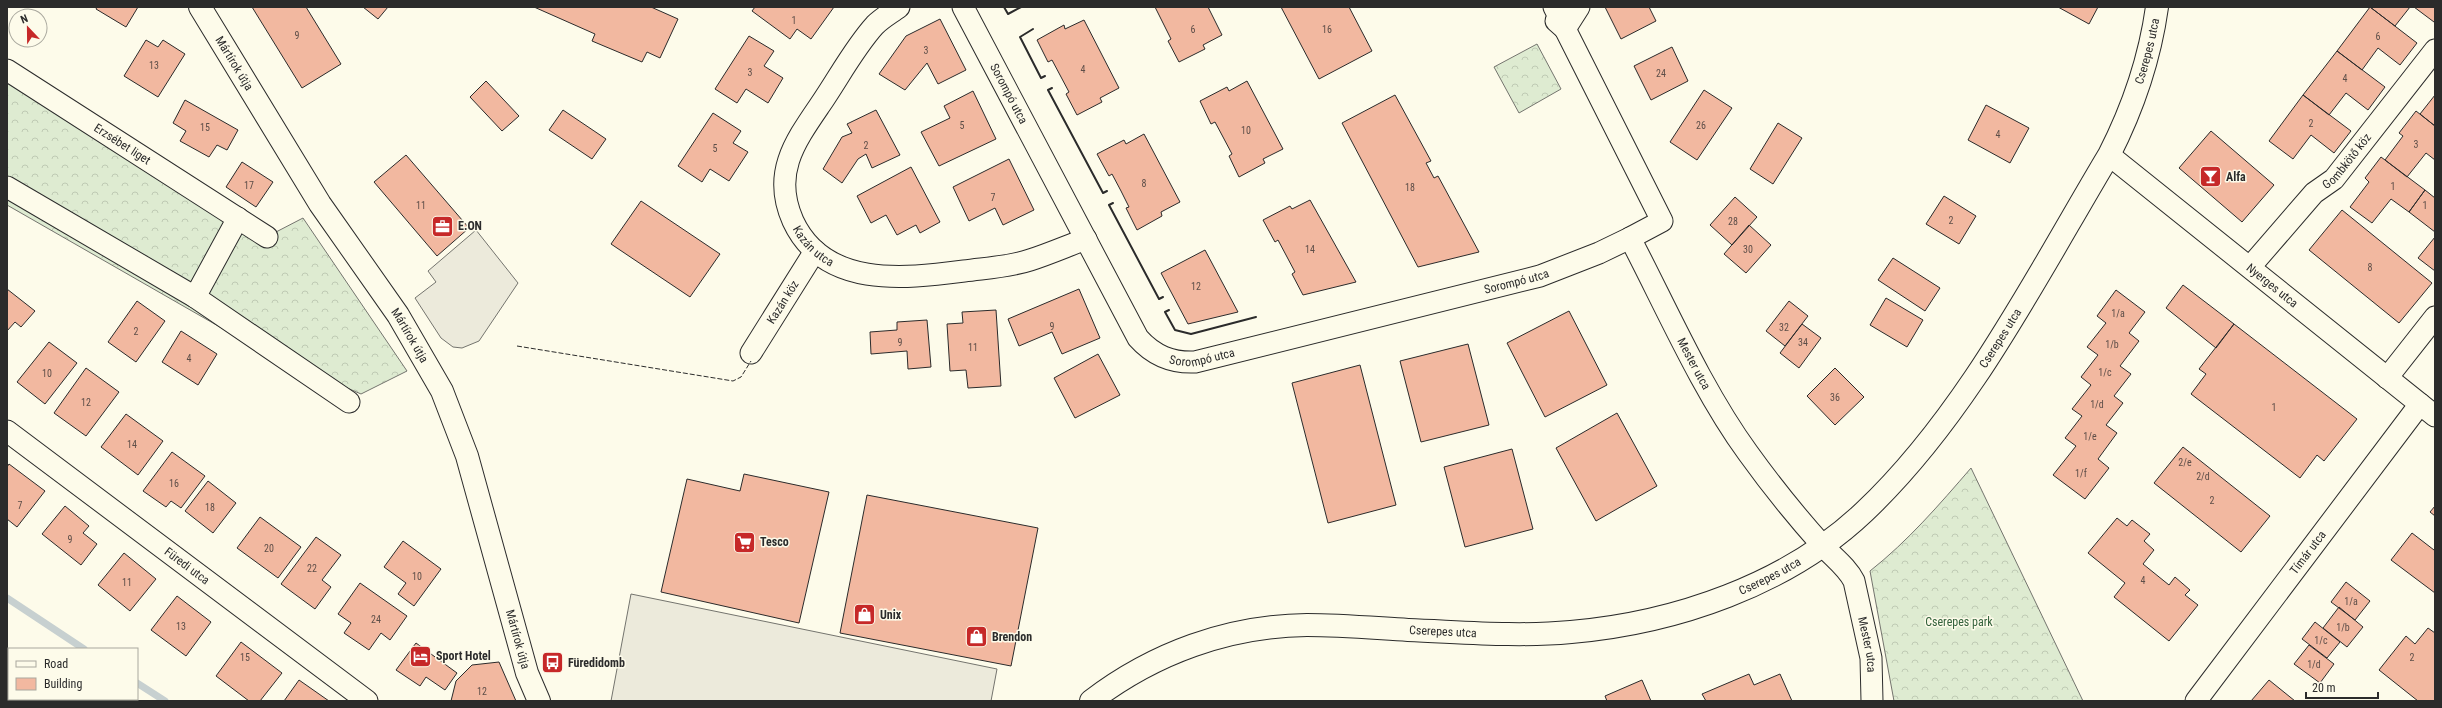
<svg xmlns="http://www.w3.org/2000/svg" width="2442" height="708" viewBox="0 0 2442 708" font-family="'Roboto Condensed',sans-serif">
<style>
.forest{fill:url(#forest-crowns);stroke:#74746e}
.parking{fill:#eceadb;stroke:#74746e}
.lines{fill:none;stroke-linecap:round;stroke-linejoin:round}
.stream{stroke:#c7d0d0;stroke-width:7}
.building{fill:#f2b8a0;stroke:#2b2b2b}
.minor-casing{stroke:#2b2b2b;stroke-width:23}
.tertiary-casing{stroke:#2b2b2b;stroke-width:24}
.minor{stroke:#fdfbea;stroke-width:21}
.tertiary{stroke:#fdfbea;stroke-width:22}
.fence{stroke:#2b2b2b;stroke-width:1;stroke-dasharray:5 2;stroke-linecap:butt}
.wall{stroke:#2b2b2b;stroke-width:2}
.labels{text-anchor:middle;stroke-width:3;stroke-linejoin:round;paint-order:stroke}
.number-label{font-size:10px;fill:#5d4e48}
.street-label{font-size:12px;fill:#2b2b2b;stroke:#fdfbea}
.poi-label{font-size:12px;font-weight:bold;fill:#2b2b2b;stroke:#fdfbea;text-anchor:start}
.park-label{font-size:12px;fill:#34623c;stroke:#fdfbea}
</style>
<defs>
<pattern id="forest-crowns" width="20" height="18" patternUnits="userSpaceOnUse"><rect width="20" height="18" fill="#deebd1"/><path d="M2 6a3 3 0 1 1 6 0M12 15a3 3 0 1 1 6 0" fill="none" stroke="#bfcab4"/></pattern>
</defs>
<rect width="100%" height="100%" fill="#fdfbea"/>
<path class="forest" d="M1537,44L1561,89L1519,113L1494,67Z
M7,61L276,232L303,218L407,371L361,394L260,350L7,205Z
M1971,468L2083,701H1894L1870,571C1908,541 1939,505 1971,468Z"/>
<path class="parking" d="M476,230L518,283L479,341L462,348L453,347L441,338L415,298L436,282L428,271Z
M631,594L997,669L991,701H611Z"/>
<g class="lines">
<path class="stream" d="M7,598L84,649
M137,683L165,701"/>
</g>
<path class="building" d="M97,7H138L126,27L96,9Z
M252,7H306L341,64L302,88Z
M363,7H388L378,19Z
M534,7H651L678,19L660,58L647,52L642,62L592,41L595,34Z
M755,7H834L811,39L797,29L790,39L752,11Z
M1155,7H1208L1222,35L1203,45L1205,49L1179,62L1168,41L1171,39Z
M1281,7H1349L1372,51L1319,79Z
M1605,7H1649L1656,21L1621,39Z
M2058,7H2098L2089,24Z
M2370,7L2417,43L2400,65L2378,48L2362,70L2337,51Z
M2370,7H2410L2395,26Z
M2414,7H2435V21L2434,22Z
M940,19L966,70L938,84L927,63L905,90L879,74L906,36Z
M1084,20L1119,88L1100,98L1102,102L1077,115L1066,94L1069,92L1052,60L1048,62L1037,40L1064,25L1065,29Z
M749,36L774,51L764,66L783,78L768,103L746,89L737,103L715,89Z
M146,40L158,47L163,40L185,54L158,97L124,76Z
M1672,47L1688,81L1651,100L1634,66Z
M2337,51L2385,87L2368,110L2346,93L2329,115L2303,95Z
M486,81L519,116L502,131L470,97Z
M1247,81L1283,149L1263,159L1265,163L1239,177L1229,156L1232,154L1223,137L1215,122L1211,124L1200,101L1227,87L1229,91Z
M1704,90L1732,108L1697,160L1670,142Z
M973,91L996,139L939,166L921,132L950,118L944,106Z
M1395,95L1431,161L1426,163L1434,178L1438,176L1479,252L1418,267L1342,123Z
M2303,95L2351,131L2334,153L2311,135L2293,159L2269,141Z
M2435,95V126L2420,114Z
M185,100L238,130L227,150L217,145L209,157L180,141L186,131L173,123Z
M1986,105L2029,128L2010,163L1968,140Z
M563,110L606,139L592,159L549,130Z
M876,110L900,155L872,168L866,154L858,159L842,183L823,169L842,137L852,133L847,124Z
M2416,111L2435,126V160L2426,153L2407,177L2385,160L2403,136L2399,133Z
M713,113L741,131L733,143L748,152L729,181L710,169L702,182L678,166Z
M1778,123L1802,138L1773,184L1750,169Z
M2211,131L2274,185L2242,222L2179,168Z
M1144,134L1180,202L1161,212L1162,216L1137,230L1126,208L1129,207L1121,191L1112,174L1109,176L1097,154L1124,140L1126,144Z
M406,155L469,228L437,256L374,182Z
M2381,157L2425,190L2409,212L2391,199L2372,223L2350,207L2369,182L2365,178Z
M1009,159L1034,210L1003,225L995,208L969,221L953,187Z
M242,162L273,182L256,207L226,187Z
M911,167L940,222L920,233L916,225L897,235L886,215L871,223L857,196Z
M2425,190L2435,198V232L2409,212Z
M1944,196L1976,216L1959,244L1926,224Z
M1735,197L1757,217L1732,245L1710,225Z
M1310,200L1356,282L1303,295L1292,274L1295,272L1278,240L1275,242L1263,220L1290,206L1292,209Z
M641,201L720,254L690,297L611,244Z
M2342,210L2432,283L2399,323L2309,250Z
M1749,225L1771,245L1746,273L1724,254Z
M2435,237V271L2418,258Z
M1205,250L1238,312L1188,324L1161,273Z
M1893,258L1940,288L1925,311L1878,280Z
M2183,285L2234,324L2216,348L2166,308Z
M7,289L35,311L21,327L15,322L7,331Z
M1079,289L1100,338L1062,354L1052,332L1019,346L1008,319Z
M2116,290L2145,312L2129,333L2139,341L2120,366L2131,374L2114,396L2123,403L2106,425L2117,433L2098,459L2109,468L2085,499L2053,475L2076,446L2065,438L2082,416L2072,409L2091,385L2081,377L2098,355L2087,347L2106,323L2097,316Z
M1886,298L1923,320L1907,347L1870,325Z
M137,301L165,321L136,362L108,342Z
M1789,301L1808,316L1785,346L1766,331Z
M996,310L1001,386L968,388L966,370L950,371L947,324L963,323L962,312Z
M1569,311L1607,385L1545,417L1507,343Z
M927,320L931,367L908,369L907,351L871,354L870,332L897,330V322Z
M1802,324L1821,338L1799,368L1780,353Z
M2234,324L2357,419L2324,461L2317,455L2300,478L2191,394L2206,374L2199,369Z
M181,331L217,354L198,385L162,362Z
M49,342L77,363L45,404L17,382Z
M1468,344L1489,425L1421,442L1400,361Z
M1098,354L1120,395L1075,418L1054,378Z
M1360,365L1396,505L1328,523L1292,383Z
M86,368L119,392L86,436L54,413Z
M1835,368L1864,397L1835,425L1807,396Z
M1617,413L1657,486L1596,521L1556,448Z
M126,414L163,441L138,475L101,447Z
M2183,447L2270,516L2241,552L2154,483Z
M1512,449L1533,529L1465,547L1444,467Z
M172,452L205,476L181,508L171,501L166,507L143,491Z
M9,464L45,491L17,527L7,519V467Z
M744,474L829,492L799,623L661,592L687,479L740,491Z
M208,481L236,503L213,533L185,511Z
M867,495L1038,528L1011,666L840,633Z
M65,506L89,526L83,533L97,544L81,565L42,534Z
M2435,506V516L2430,512Z
M260,517L301,547L278,578L237,548Z
M2117,518L2127,526L2132,520L2150,534L2144,541L2154,550L2143,564L2169,585L2175,577L2190,590L2185,595L2198,605L2169,641L2114,597L2125,583L2088,553Z
M2412,533L2434,550L2435,548V593L2391,560Z
M316,537L341,555L322,580L331,587L315,609L281,584Z
M403,541L441,569L414,606L398,594L406,583L384,567Z
M124,553L156,579L130,611L98,585Z
M2346,582L2370,601L2355,620L2331,602Z
M360,583L407,616L390,640L381,633L369,650L344,633L351,623L338,614Z
M177,596L211,622L186,656L151,630Z
M2339,607L2363,627L2347,647L2323,628Z
M2315,622L2340,642L2327,658L2302,639Z
M2428,628L2435,633V701H2418L2379,670L2406,636L2415,644Z
M241,642L282,673L260,701H249L216,676Z
M416,643L457,673L445,690L426,677L420,686L396,670Z
M2309,645L2334,664L2320,683L2294,664Z
M499,662L516,701H451L456,681L472,665Z
M1749,674L1754,685L1780,674L1792,701H1706L1702,694Z
M299,680L329,701H284Z
M1642,680L1651,701H1607L1605,696Z
M2269,680L2295,701H2251Z
M93,699H131L134,701H92Z"/>
<g class="lines">
<defs>
<g id="minor">
<path id="s1" d="M899,7C891,13 882,18 875,25C854,48 838,79 820,105C794,143 772,174 793,221C824,288 903,279 964,271C986,268 1009,267 1030,260C1049,254 1067,246 1086,239"/>
<path id="s2" d="M963,7L1138,338C1154,356 1172,363 1195,362L1540,276L1599,253L1630,238"/>
<path id="s3" d="M1554,7L1662,221L1630,238C1666,307 1702,390 1748,453C1771,485 1796,516 1822,545C1833,557 1847,567 1854,581L1871,658L1872,701"/>
<path d="M1556,21L1565,29L1579,7"/>
<path id="s4" d="M7,70L267,237"/>
<path id="s5" d="M2109,155L2435,416"/>
<path d="M7,187L195,297L349,402"/>
<path id="s6" d="M2250,267L2314,193L2334,179L2435,50"/>
<path d="M195,297L238,218"/>
<path id="s7" d="M751,353L815,251"/>
<path d="M2387,378L2435,317"/>
<path id="s8" d="M7,431L367,701"/>
<path d="M7,686L9,688"/>
<path d="M26,699L29,701"/>
<path id="s9" d="M2196,701L2420,404"/>
</g>
<g id="tertiary">
<path id="s10" d="M200,7L320,204L398,315L442,391L467,456L527,673L539,701"/>
<path id="s11" d="M1091,701C1154,653 1228,626 1307,625C1340,625 1374,628 1408,630C1462,632 1517,637 1571,632C1675,623 1787,585 1864,512C1967,415 2037,275 2109,155C2132,110 2150,57 2157,7"/>
</g>
</defs>
<use href="#minor" class="minor-casing"/>
<use href="#tertiary" class="tertiary-casing"/>
<use href="#minor" class="minor"/>
<use href="#tertiary" class="tertiary"/>
<path class="fence" d="M517,346L733,381L741,377L751,361"/>
<path class="wall" d="M1004,7L1008,14L1021,7
M1033,29L1020,37L1041,78L1045,76
M1052,88L1048,90L1103,193L1107,191
M1113,203L1109,205L1159,299L1163,297
M1169,310L1165,312L1175,330L1191,334L1256,317"/>
</g>
<defs>
<symbol id="bar-square" viewBox="-11 -11 22 22"><rect x="-9" y="-9" width="18" height="18" rx="4" fill="#c62828" stroke="#fdfbea"/><path d="M-6-5H6L.8 .8V4.5H3.5V6h-7V4.5H-.8V.8Z" fill="#fff"/></symbol>
<symbol id="office-square" viewBox="-11 -11 22 22"><rect x="-9" y="-9" width="18" height="18" rx="4" fill="#c62828" stroke="#fdfbea"/><path d="M-6-3h4V-5.5h4V-3h4V5H-6ZM-1-4.5V-3h2v-1.5ZM-6 0V1H6V0Z" fill="#fff"/></symbol>
<symbol id="supermarket-square" viewBox="-11 -11 22 22"><rect x="-9" y="-9" width="18" height="18" rx="4" fill="#c62828" stroke="#fdfbea"/><path d="M-6-5.5h2.5l.6 2H6L4.5 2H-2.5L-4.4-4H-6ZM-1.5 3.2a1.3 1.3 0 1 0 .1 0ZM3 3.2a1.3 1.3 0 1 0 .1 0Z" fill="#fff"/></symbol>
<symbol id="shop-square" viewBox="-11 -11 22 22"><rect x="-9" y="-9" width="18" height="18" rx="4" fill="#c62828" stroke="#fdfbea"/><path d="M-5-2.5h2.3a2.7 3.5 0 0 1 5.4 0H5L5.5 6h-11ZM-1.5-2.5h3a1.5 2.3 0 0 0-3 0Z" fill="#fff"/></symbol>
<symbol id="hotel-square" viewBox="-11 -11 22 22"><rect x="-9" y="-9" width="18" height="18" rx="4" fill="#c62828" stroke="#fdfbea"/><path d="M-6-4.5h1.5V1H6V5H4.5V3h-9V5H-6ZM-4 0a1.8 1.8 0 1 1 3.6 0ZM.5 0V-2.5h3Q6-2.5 6 0Z" fill="#fff"/></symbol>
<symbol id="bus-square" viewBox="-11 -11 22 22"><rect x="-9" y="-9" width="18" height="18" rx="4" fill="#c62828" stroke="#fdfbea"/><path d="M-5-6H5V4H4V6H2V4H-2V6H-4V4H-5ZM-3.5-4V0h7V-4ZM-3.5 1.2v1.5H-2V1.2ZM2 1.2v1.5H3.5V1.2Z" fill="#fff"/></symbol>
</defs>
<g fill-rule="evenodd">
<use href="#bar-square" x="2198" y="164" width="25" height="25"/>
<use href="#office-square" x="430" y="214" width="25" height="25"/>
<use href="#supermarket-square" x="732" y="530" width="25" height="25"/>
<use href="#shop-square" x="852" y="602" width="25" height="25"/>
<use href="#shop-square" x="964" y="624" width="25" height="25"/>
<use href="#hotel-square" x="408" y="644" width="25" height="25"/>
<use href="#bus-square" x="540" y="650" width="25" height="25"/>
</g>
<g class="labels">
<g class="number-label">
<text x="794" y="24">1</text>
<text x="1193" y="33">6</text>
<text x="1327" y="33">16</text>
<text x="297" y="39">9</text>
<text x="2378" y="40">6</text>
<text x="926" y="54">3</text>
<text x="154" y="69">13</text>
<text x="1083" y="73">4</text>
<text x="750" y="76">3</text>
<text x="1661" y="77">24</text>
<text x="2345" y="82">4</text>
<text x="2311" y="127">2</text>
<text x="962" y="129">5</text>
<text x="1701" y="129">26</text>
<text x="205" y="131">15</text>
<text x="1246" y="134">10</text>
<text x="1998" y="138">4</text>
<text x="2416" y="148">3</text>
<text x="866" y="149">2</text>
<text x="715" y="152">5</text>
<text x="1144" y="187">8</text>
<text x="249" y="189">17</text>
<text x="2393" y="190">1</text>
<text x="1410" y="191">18</text>
<text x="993" y="201">7</text>
<text x="421" y="209">11</text>
<text x="2425" y="209">1</text>
<text x="1951" y="224">2</text>
<text x="1733" y="225">28</text>
<text x="1310" y="253">14</text>
<text x="1748" y="253">30</text>
<text x="2370" y="271">8</text>
<text x="1196" y="290">12</text>
<text x="2118" y="317">1/a</text>
<text x="1052" y="330">9</text>
<text x="1784" y="331">32</text>
<text x="136" y="335">2</text>
<text x="900" y="346">9</text>
<text x="1803" y="346">34</text>
<text x="2112" y="348">1/b</text>
<text x="973" y="351">11</text>
<text x="189" y="362">4</text>
<text x="2105" y="376">1/c</text>
<text x="47" y="377">10</text>
<text x="1835" y="401">36</text>
<text x="86" y="406">12</text>
<text x="2097" y="408">1/d</text>
<text x="2274" y="411">1</text>
<text x="2090" y="440">1/e</text>
<text x="132" y="448">14</text>
<text x="2185" y="466">2/e</text>
<text x="2081" y="477">1/f</text>
<text x="2203" y="480">2/d</text>
<text x="174" y="487">16</text>
<text x="2212" y="504">2</text>
<text x="20" y="509">7</text>
<text x="210" y="511">18</text>
<text x="70" y="543">9</text>
<text x="269" y="552">20</text>
<text x="312" y="572">22</text>
<text x="417" y="580">10</text>
<text x="2143" y="584">4</text>
<text x="127" y="586">11</text>
<text x="2351" y="605">1/a</text>
<text x="376" y="623">24</text>
<text x="181" y="630">13</text>
<text x="2343" y="631">1/b</text>
<text x="2321" y="644">1/c</text>
<text x="245" y="661">15</text>
<text x="2412" y="661">2</text>
<text x="2314" y="668">1/d</text>
<text x="482" y="695">12</text>
</g>
<g class="street-label">
<text dy="4" stroke="none"><textPath href="#s11" startOffset="1365">Cserepes utca</textPath></text>
<text dy="4" stroke="none"><textPath href="#s10" startOffset="66">Mártírok útja</textPath></text>
<text dy="4" stroke="none"><textPath href="#s2" startOffset="98">Sorompó utca</textPath></text>
<text dy="4" stroke="none"><textPath href="#s4" startOffset="137">Erzsébet liget</textPath></text>
<text dy="4" stroke="none"><textPath href="#s6" startOffset="144">Gombkötő köz</textPath></text>
<text dy="4" stroke="none"><textPath href="#s1" startOffset="286">Kazán utca</textPath></text>
<text dy="4" stroke="none"><textPath href="#s2" startOffset="770">Sorompó utca</textPath></text>
<text dy="4" stroke="none"><textPath href="#s5" startOffset="209">Nyerges utca</textPath></text>
<text dy="4" stroke="none"><textPath href="#s7" startOffset="60">Kazán köz</textPath></text>
<text dy="4" stroke="none"><textPath href="#s10" startOffset="390">Mártírok útja</textPath></text>
<text dy="4" stroke="none"><textPath href="#s11" startOffset="1041">Cserepes utca</textPath></text>
<text dy="4" stroke="none"><textPath href="#s2" startOffset="446">Sorompó utca</textPath></text>
<text dy="4" stroke="none"><textPath href="#s3" startOffset="417">Mester utca</textPath></text>
<text dy="4" stroke="none"><textPath href="#s9" startOffset="186">Tímár utca</textPath></text>
<text dy="4" stroke="none"><textPath href="#s8" startOffset="225">Füredi utca</textPath></text>
<text dy="4" stroke="none"><textPath href="#s11" startOffset="705">Cserepes utca</textPath></text>
<text dy="4" stroke="none"><textPath href="#s11" startOffset="369">Cserepes utca</textPath></text>
<text dy="4" stroke="none"><textPath href="#s10" startOffset="714">Mártírok útja</textPath></text>
<text dy="4" stroke="none"><textPath href="#s3" startOffset="753">Mester utca</textPath></text>
</g>
<g class="poi-label">
<text x="2226" y="181">Alfa</text>
<text x="458" y="230">E.ON</text>
<text x="760" y="546">Tesco</text>
<text x="880" y="619">Unix</text>
<text x="992" y="641">Brendon</text>
<text x="436" y="660">Sport Hotel</text>
<text x="568" y="667">Füredidomb</text>
</g>
<g class="park-label">
<text x="1959" y="626">Cserepes park</text>
</g>
</g>
<rect width="2442" height="708" fill="none" stroke="#2b2b2b" stroke-width="16"/>
<rect x="8" y="648" width="130" height="52" fill="#fdfbea" stroke="#a9a89e"/>
<rect x="16" y="661" width="20" height="6" fill="#fdfbea" stroke="#a9a89e"/>
<text x="44" y="668" font-size="12" fill="#2b2b2b">Road</text>
<rect x="16" y="678" width="20" height="12" fill="#f2b8a0" stroke="#a9a89e"/>
<text x="44" y="688" font-size="12" fill="#2b2b2b">Building</text>
<g transform="translate(28 28) rotate(338)"><circle r="19" fill="#fdfbea" stroke="#a9a89e"/>
<path d="M0-3L7 15L0 10L-7 15Z" fill="#c62828"/>
<text y="-6" font-size="11" font-weight="bold" text-anchor="middle" fill="#2b2b2b">N</text>
</g>
<path d="M2306 692v6h72v-6" fill="none" stroke="#2b2b2b" stroke-width="2"/>
<text x="2312" y="692" font-size="12" fill="#2b2b2b" stroke="#fdfbea" stroke-width="3" paint-order="stroke">20 m</text>
</svg>
